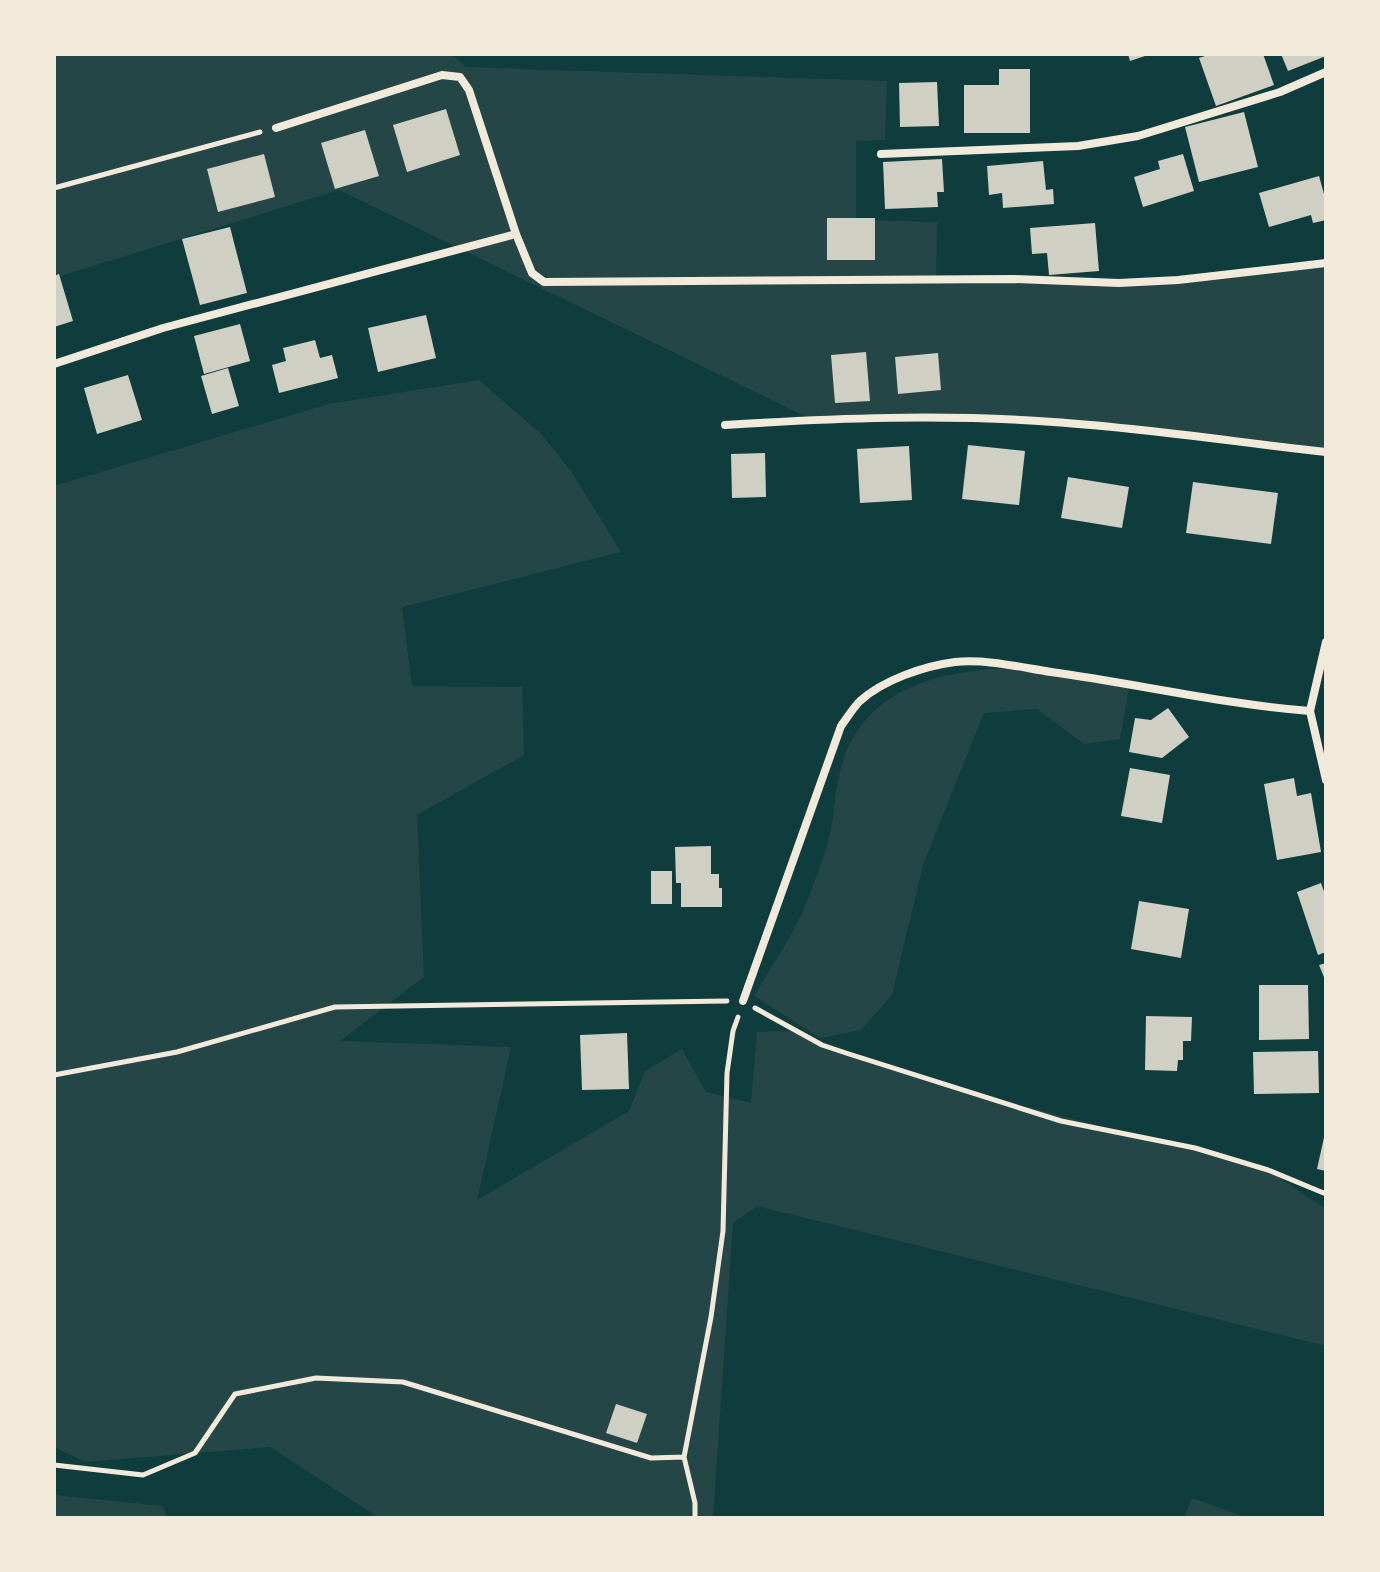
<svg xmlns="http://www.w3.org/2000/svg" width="1380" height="1572" viewBox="0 0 1380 1572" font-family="Helvetica,sans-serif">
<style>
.green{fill:#244646}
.building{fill:#cfcfc3}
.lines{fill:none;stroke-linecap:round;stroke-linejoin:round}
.path{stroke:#f1e9da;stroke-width:5}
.minor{stroke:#f1e9da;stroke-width:8}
</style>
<rect width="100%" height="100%" fill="#0f3d3e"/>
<path class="green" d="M54,54H451L466,67L887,81L885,140L856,141V220L937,222L936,280L1119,283L1326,264V451L1053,421L811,419L339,190L54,278Z
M479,380L540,433L571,471L621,552L402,607L412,686L522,687L524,755L417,815L424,977L340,1041L511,1047L477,1200L629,1111L645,1071L682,1049L706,1092L751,1103L757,1032L794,1031L849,1054L959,1089L1268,1170L1326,1209V1346L757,1206L733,1223L713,1518H370L373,1514L270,1447L85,1462L54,1447V486L329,404Z
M991,669H1028L1129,688L1120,739L1084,744L1037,709L984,713L923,865L892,995L861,1030L820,1038L754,996C770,968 790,940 803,911C812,889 821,865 828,842C834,821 834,797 839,776C855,699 920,675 991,669Z
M54,1495L163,1506L167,1518H54Z
M1192,1498L1248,1518H1184Z"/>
<path class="building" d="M1128,54H1148V55L1130,61Z
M1211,54H1263L1274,85L1216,106L1199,58Z
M1281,54H1326V56L1288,71Z
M999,69H1030V133H964V85H999Z
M937,82L939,126L900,127L899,83Z
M446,109L460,155L407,172L393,125Z
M1244,112L1258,167L1199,182L1185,127Z
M365,130L379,176L335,189L321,143Z
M264,154L275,197L218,212L207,169Z
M1183,154L1194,191L1143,207L1134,177L1160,169L1158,161Z
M942,159L944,192H937L938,207L885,209L883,162Z
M1043,161L1046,190L1053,189L1054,204L1003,208L1002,193L989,195L987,166Z
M1319,176L1326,201V220L1313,223L1311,215L1269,227L1259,193Z
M827,218H875V260H827Z
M1095,223L1099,271L1049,275L1047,253L1032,254L1030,228Z
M230,227L247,293L200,305L182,239Z
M59,274L73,321L54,327V276Z
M426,315L436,358L378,372L368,328Z
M240,324L250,361L204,374L194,336Z
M315,340L320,358L332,355L338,378L279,393L272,365L286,361L283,348Z
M866,352L870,401L835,403L831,355Z
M938,353L941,390L898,394L895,357Z
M228,368L239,406L212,414L201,376Z
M128,375L142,420L97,434L84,388Z
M968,445L1025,451L1019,505L962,499Z
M909,446L912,500L860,503L857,449Z
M765,453L766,497L732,498L731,454Z
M1068,477L1129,487L1122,528L1061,518Z
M1193,482L1278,493L1271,544L1186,533Z
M1168,708L1189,737L1162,758L1129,752L1135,718L1151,720Z
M1130,768L1170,775L1162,823L1121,816Z
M1294,778L1297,796L1311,793L1321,852L1277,860L1264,784Z
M711,846V874H719V888H722V907H681V883H676L675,847Z
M651,871H672V904H651Z
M1321,883L1326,897V952L1318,955L1297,892Z
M1139,901L1189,909L1181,958L1131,949Z
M1326,963V982L1319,965Z
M1259,985H1308L1309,1039L1259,1040Z
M1146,1016L1192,1017L1191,1041H1183V1060H1178L1177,1071L1145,1070Z
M627,1033L629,1089L582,1090L580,1035Z
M1318,1051L1319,1093L1254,1094L1253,1052Z
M1325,1133L1326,1134V1171L1317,1169Z
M616,1404L647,1414L637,1443L606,1433Z"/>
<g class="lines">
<path class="path" d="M54,188L260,132
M755,1008L822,1045L849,1054L1061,1121L1195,1148L1268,1170L1326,1194
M54,1075L177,1052L335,1007L727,1001
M54,1465L143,1475L195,1453L235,1394L316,1378L403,1382L651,1458L684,1457
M695,1518V1503L684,1457L711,1317L723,1231L727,1073L733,1031L738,1017"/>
<path class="minor" d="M276,128L442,75L460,77L469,90L516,234
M881,154L1078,146L1138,136L1280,92L1326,72
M54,364L163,328L516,234L532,273L544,282L1014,279L1119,283L1178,280L1326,263
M725,425C834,418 944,414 1053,422C1145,428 1235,442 1326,452
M1326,642L1310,711L1326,780
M743,1001L841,726C847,718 853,708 860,701C883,680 924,666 955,662C987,659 1019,667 1051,672C1138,684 1223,704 1310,711"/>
</g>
<rect width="1380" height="1572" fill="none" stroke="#f1e9da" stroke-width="112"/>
</svg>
